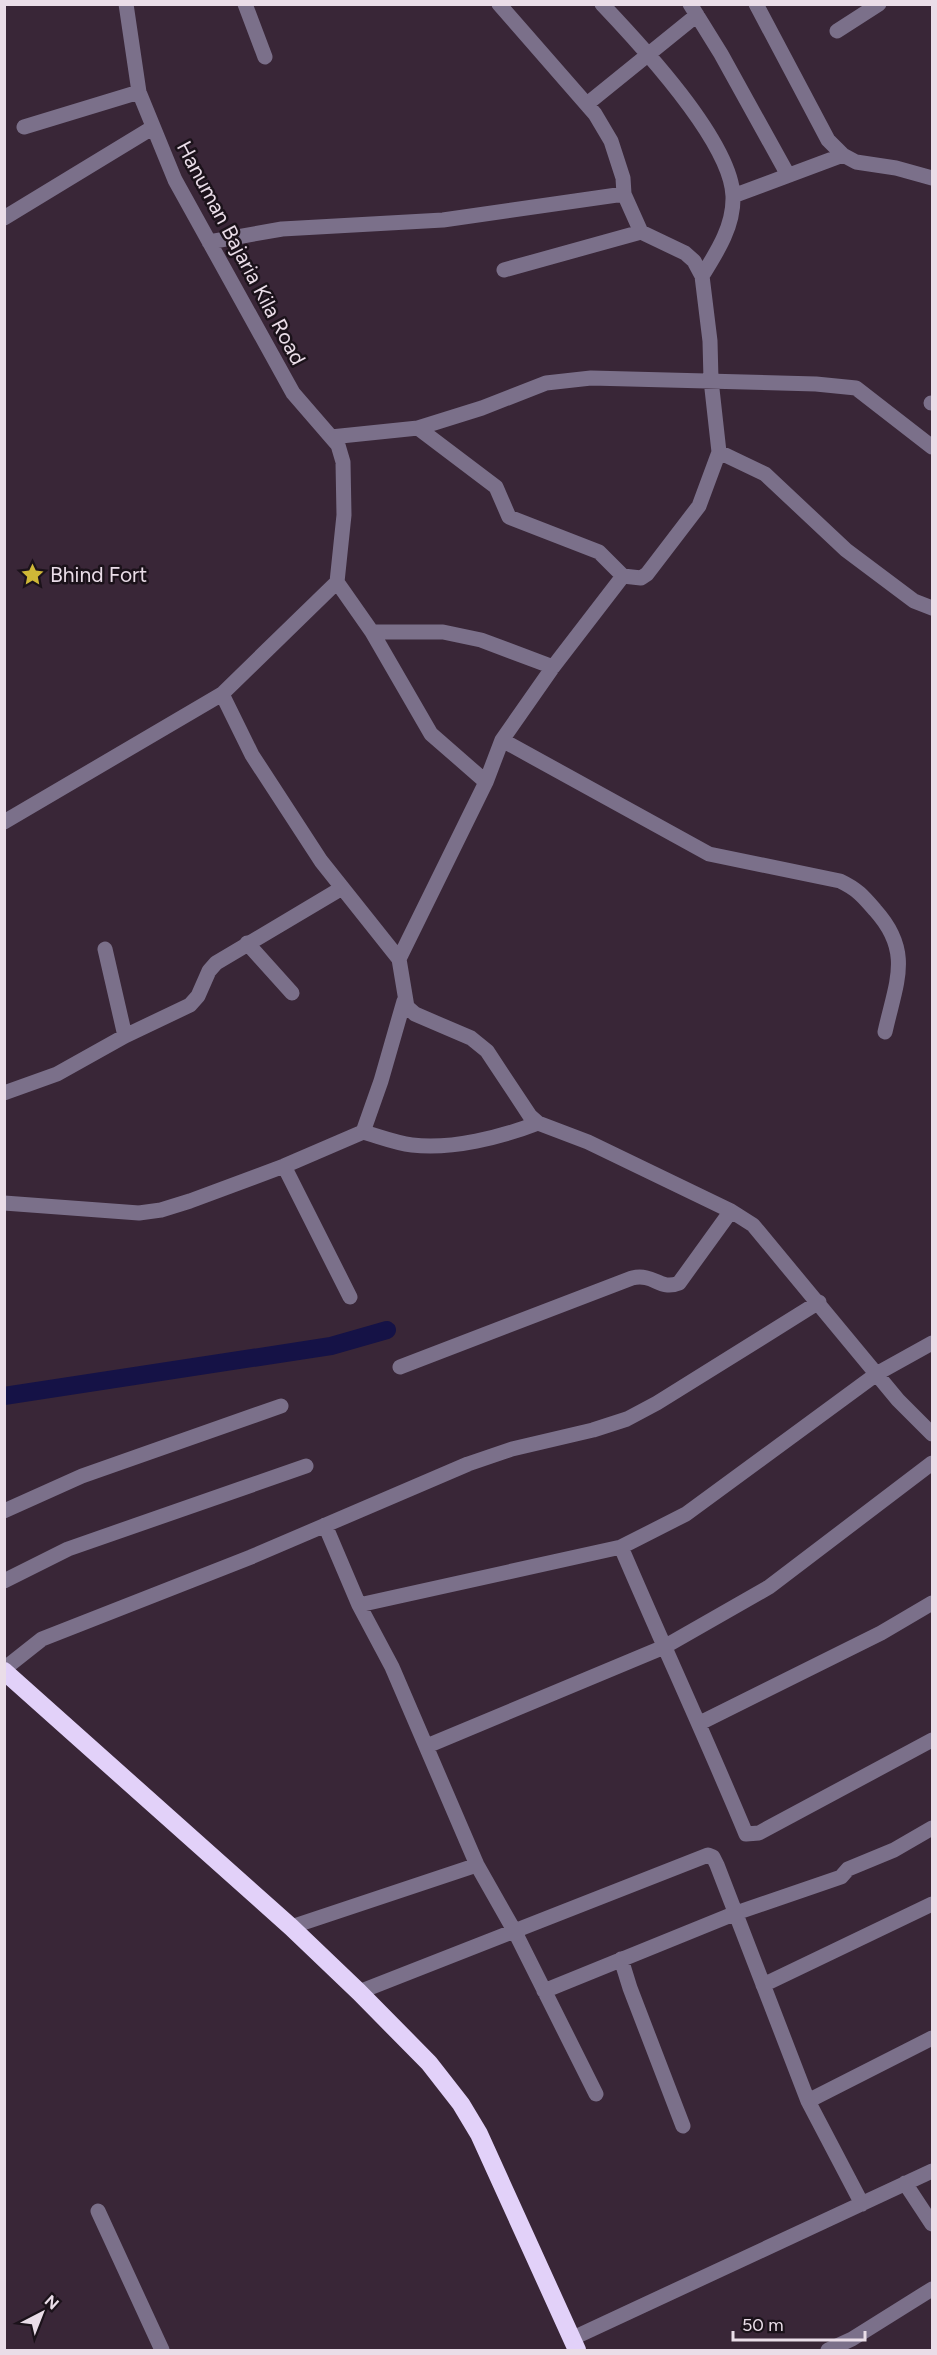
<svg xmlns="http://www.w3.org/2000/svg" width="937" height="2355" viewBox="0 0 937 2355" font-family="Figtree,sans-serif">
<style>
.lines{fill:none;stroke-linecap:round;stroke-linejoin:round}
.canal{stroke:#151246;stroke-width:18}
.minor{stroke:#7b708a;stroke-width:15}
.highway{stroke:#e2d1f9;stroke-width:18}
.labels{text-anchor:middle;stroke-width:5;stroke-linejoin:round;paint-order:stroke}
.street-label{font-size:21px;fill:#eadde8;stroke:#1b121a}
.poi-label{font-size:21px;fill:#eadde8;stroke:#1b121a;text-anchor:start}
</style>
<rect width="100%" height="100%" fill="#392637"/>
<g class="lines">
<path class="canal" d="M4,1396L331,1346L387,1330"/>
<path class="minor" d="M245,4L265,57
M602,4C640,44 731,141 733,196C734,226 717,252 702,276
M690,4L721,54L788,175
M756,4L828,140L843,155L856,162L896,168L932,178
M837,31L879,4
M587,104L697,15
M24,127L139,92
M733,196L843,155
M4,218L152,128
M209,242L282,229L443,220L624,194
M504,270L641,232
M931,403H932
M418,428L496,487L509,517L599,552L623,576
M331,437L418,428L482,408L546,383L591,378L816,384L856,388L932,447
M719,452L765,474L846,550L914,601L932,608
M337,582L372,632L431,734L486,782
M372,632H443L481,640L553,667
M222,694L252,755L321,861L399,959L407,1007L415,1014L471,1038L487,1051L530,1116L538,1123L588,1142L731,1211L753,1225L898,1400L932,1434
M502,740L709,854L840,881C857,889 863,896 875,910C913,952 896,982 885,1032
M4,822L222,694L337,582L344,515L343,462L338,445L293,393L175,180L139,92L126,4
M247,943L292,993
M105,949L125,1036
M399,959L486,782L502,740L553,667L623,576L641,578L647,574L699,506L719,452L711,380L710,341L702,276L694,261L685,253L641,232L624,194L623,178L611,141L595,114L499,4
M4,1093L57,1074L125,1036L190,1005L198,996L209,971L216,963L342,888
M363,1132C378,1136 395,1143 412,1145C451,1150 502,1137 538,1123
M284,1166L350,1297
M4,1203L139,1213L161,1210L190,1201L284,1166L363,1132L381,1081L404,1001
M400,1367L632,1278C655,1273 659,1291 679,1283L731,1211
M4,1511L82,1476L281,1406
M325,1525L359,1605L392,1667L477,1865L515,1932L596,2094
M621,1547C662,1643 706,1738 746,1834L759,1833L932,1740
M4,1581L68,1549L306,1466
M359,1605L621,1547L686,1514L878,1373L932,1343
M4,1669L42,1639L251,1557L468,1464L512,1449L593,1430L627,1419L657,1403L819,1302
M700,1723L881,1633L932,1603
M427,1746L664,1647L769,1587L932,1463
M291,1927L477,1865
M621,1959L630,1988L683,2126
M763,1985L932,1904
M544,1991L736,1913L841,1877L848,1869L894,1850L932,1828
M359,1992L708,1855L713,1857L717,1865L808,2101L862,2204
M808,2101L932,2038
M905,2183L932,2224
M98,2211L162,2350
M571,2339L932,2171
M828,2350L852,2339L932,2289"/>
<path class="highway" d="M4,1671L291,1927L359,1992L429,2063L461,2104L479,2134L577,2350"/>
</g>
<defs>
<symbol id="sight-bare" viewBox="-9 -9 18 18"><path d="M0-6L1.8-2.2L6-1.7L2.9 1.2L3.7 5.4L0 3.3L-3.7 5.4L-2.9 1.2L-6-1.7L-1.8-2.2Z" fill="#cfb837" stroke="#1b121a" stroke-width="2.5" paint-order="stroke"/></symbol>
</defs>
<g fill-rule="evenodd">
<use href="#sight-bare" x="16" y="558" width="33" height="33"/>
</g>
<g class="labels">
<g class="street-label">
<text transform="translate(241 253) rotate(62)" y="7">Hanuman Bajaria Kila Road</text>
</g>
<g class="poi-label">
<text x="50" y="582">Bhind Fort</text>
</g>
</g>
<rect width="937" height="2355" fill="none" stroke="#eadde8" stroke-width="12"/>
<g transform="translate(42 2313) rotate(42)" stroke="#1b121a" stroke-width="4.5" paint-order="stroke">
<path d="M0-4.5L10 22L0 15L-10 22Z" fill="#eadde8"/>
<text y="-9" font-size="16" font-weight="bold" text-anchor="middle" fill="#eadde8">N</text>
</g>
<path d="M733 2331v9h132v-9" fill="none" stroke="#eadde8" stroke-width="3"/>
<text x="742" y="2331" font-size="18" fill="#eadde8" stroke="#1b121a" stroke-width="4.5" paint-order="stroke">50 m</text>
</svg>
